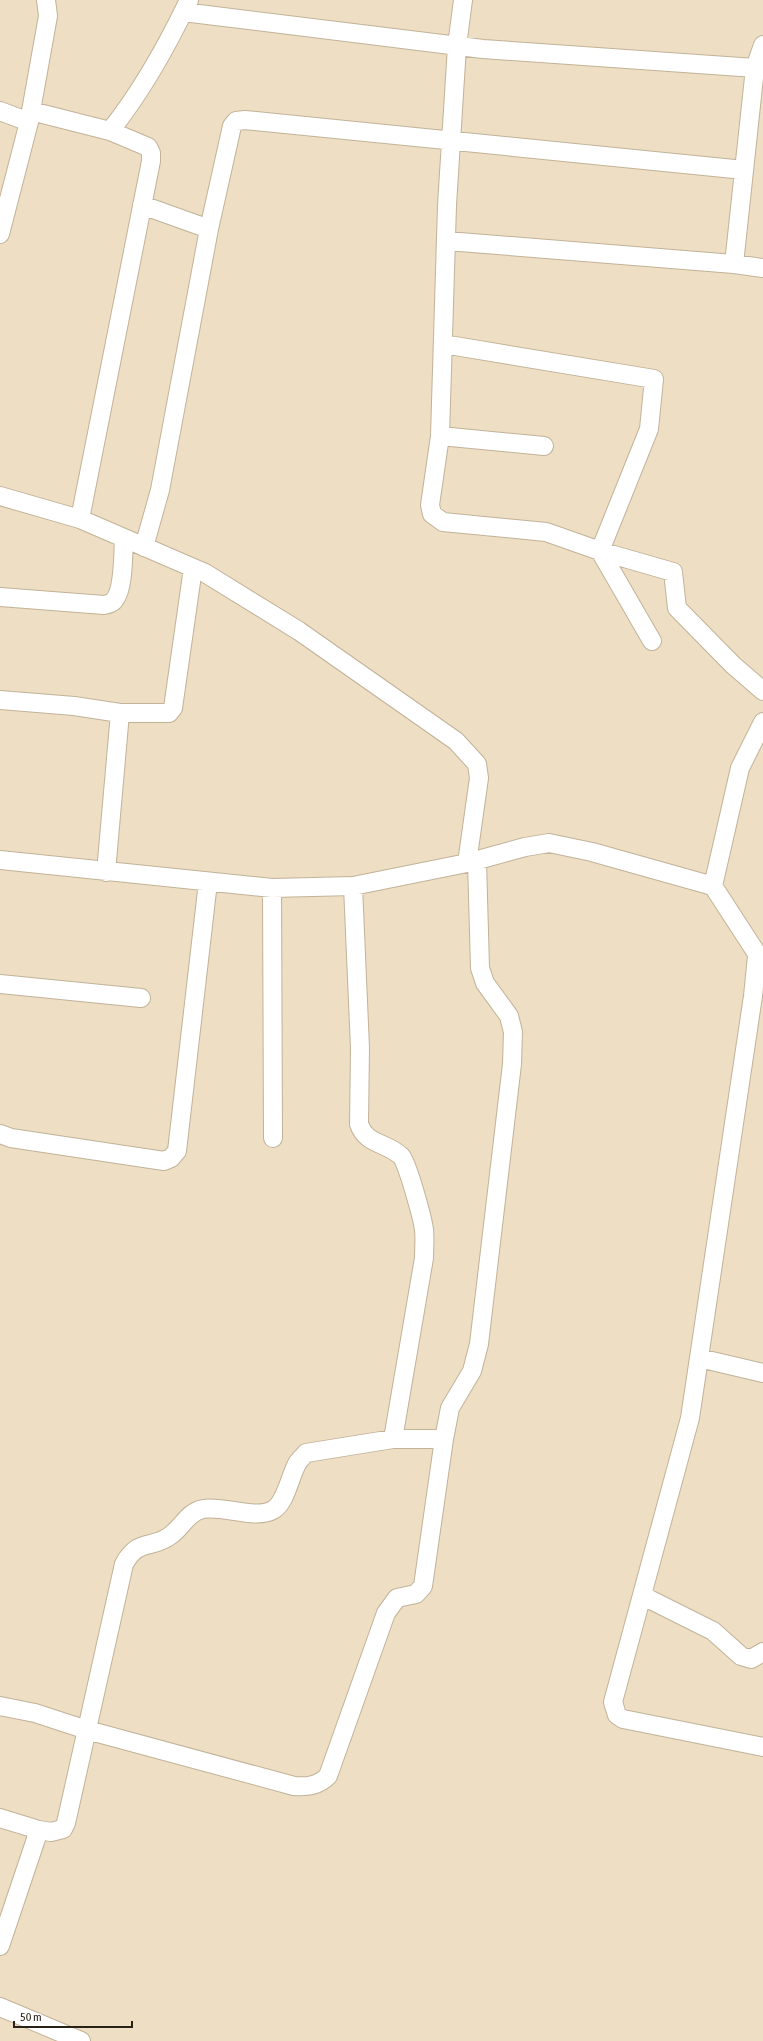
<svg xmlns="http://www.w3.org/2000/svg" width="763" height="2041" viewBox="0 0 763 2041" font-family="'Asap Condensed',sans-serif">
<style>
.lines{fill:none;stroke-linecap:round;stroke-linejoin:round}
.minor-casing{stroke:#c1b399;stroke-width:20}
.minor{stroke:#fff;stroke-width:18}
</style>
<rect width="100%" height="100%" fill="#eedec3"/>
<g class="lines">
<defs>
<path id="minor" d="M463,0L457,46L447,205L440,436L544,446
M183,12L483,49L755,68
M763,45L755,68L734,264L763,268
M0,111L29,122
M31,111L110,131C142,91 167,46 189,0
M142,205L209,229L160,490L144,547
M209,229L232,126L236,121L245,120L744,170
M0,234L29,122L48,16L46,0
M447,241L734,264
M440,436L430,505L432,514L443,522L546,532L600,551L649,429L654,379L443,344
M0,496L80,519L205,573L299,631L456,741L477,764L479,778L467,863
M80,519L151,161V153L148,147L110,131
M600,551L673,572L677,608L733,665L763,691
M600,551L652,641
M0,597L104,605C109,604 113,603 115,599C124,588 123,552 124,538
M0,700L74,706L120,713L106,872
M120,713H169L173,708L193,568
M0,860L272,888L353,886L467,863L525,847L549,843L592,852L713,886L763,963
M353,886L360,1048L359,1124C366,1145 386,1142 401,1156C407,1161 423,1220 424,1230C425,1239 424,1249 424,1258L393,1439
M713,886L740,768L763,722
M272,888L273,1138
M757,956L753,996L690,1418L613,1702L617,1715L623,1719L763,1747
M0,984L141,998
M0,1134L11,1138L164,1161L171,1158L177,1151L208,882
M699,1358L763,1373
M643,1596L713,1631L741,1656L751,1659L763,1652
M0,1706L35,1713L87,1730L294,1786C307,1787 318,1786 328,1776L386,1613L397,1598L416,1594L423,1586L444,1439L450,1408L472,1371L479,1344L512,1064L513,1032L509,1016L485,983L480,968L477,861
M0,1818L39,1830L51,1832L63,1829L66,1823L124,1564C139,1537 152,1550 171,1535C183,1526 188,1512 203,1509C223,1505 255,1520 273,1510C286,1503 290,1475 298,1462C300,1459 304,1456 306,1453L393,1439H444
M0,1946L39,1830
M0,2007L81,2041"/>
</defs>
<use href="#minor" class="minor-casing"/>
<use href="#minor" class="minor"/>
</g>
<path d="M14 2021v6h118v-6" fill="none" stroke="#272117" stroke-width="2"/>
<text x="20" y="2021" font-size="12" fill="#272117" stroke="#ffffff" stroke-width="3" paint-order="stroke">50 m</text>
</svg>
